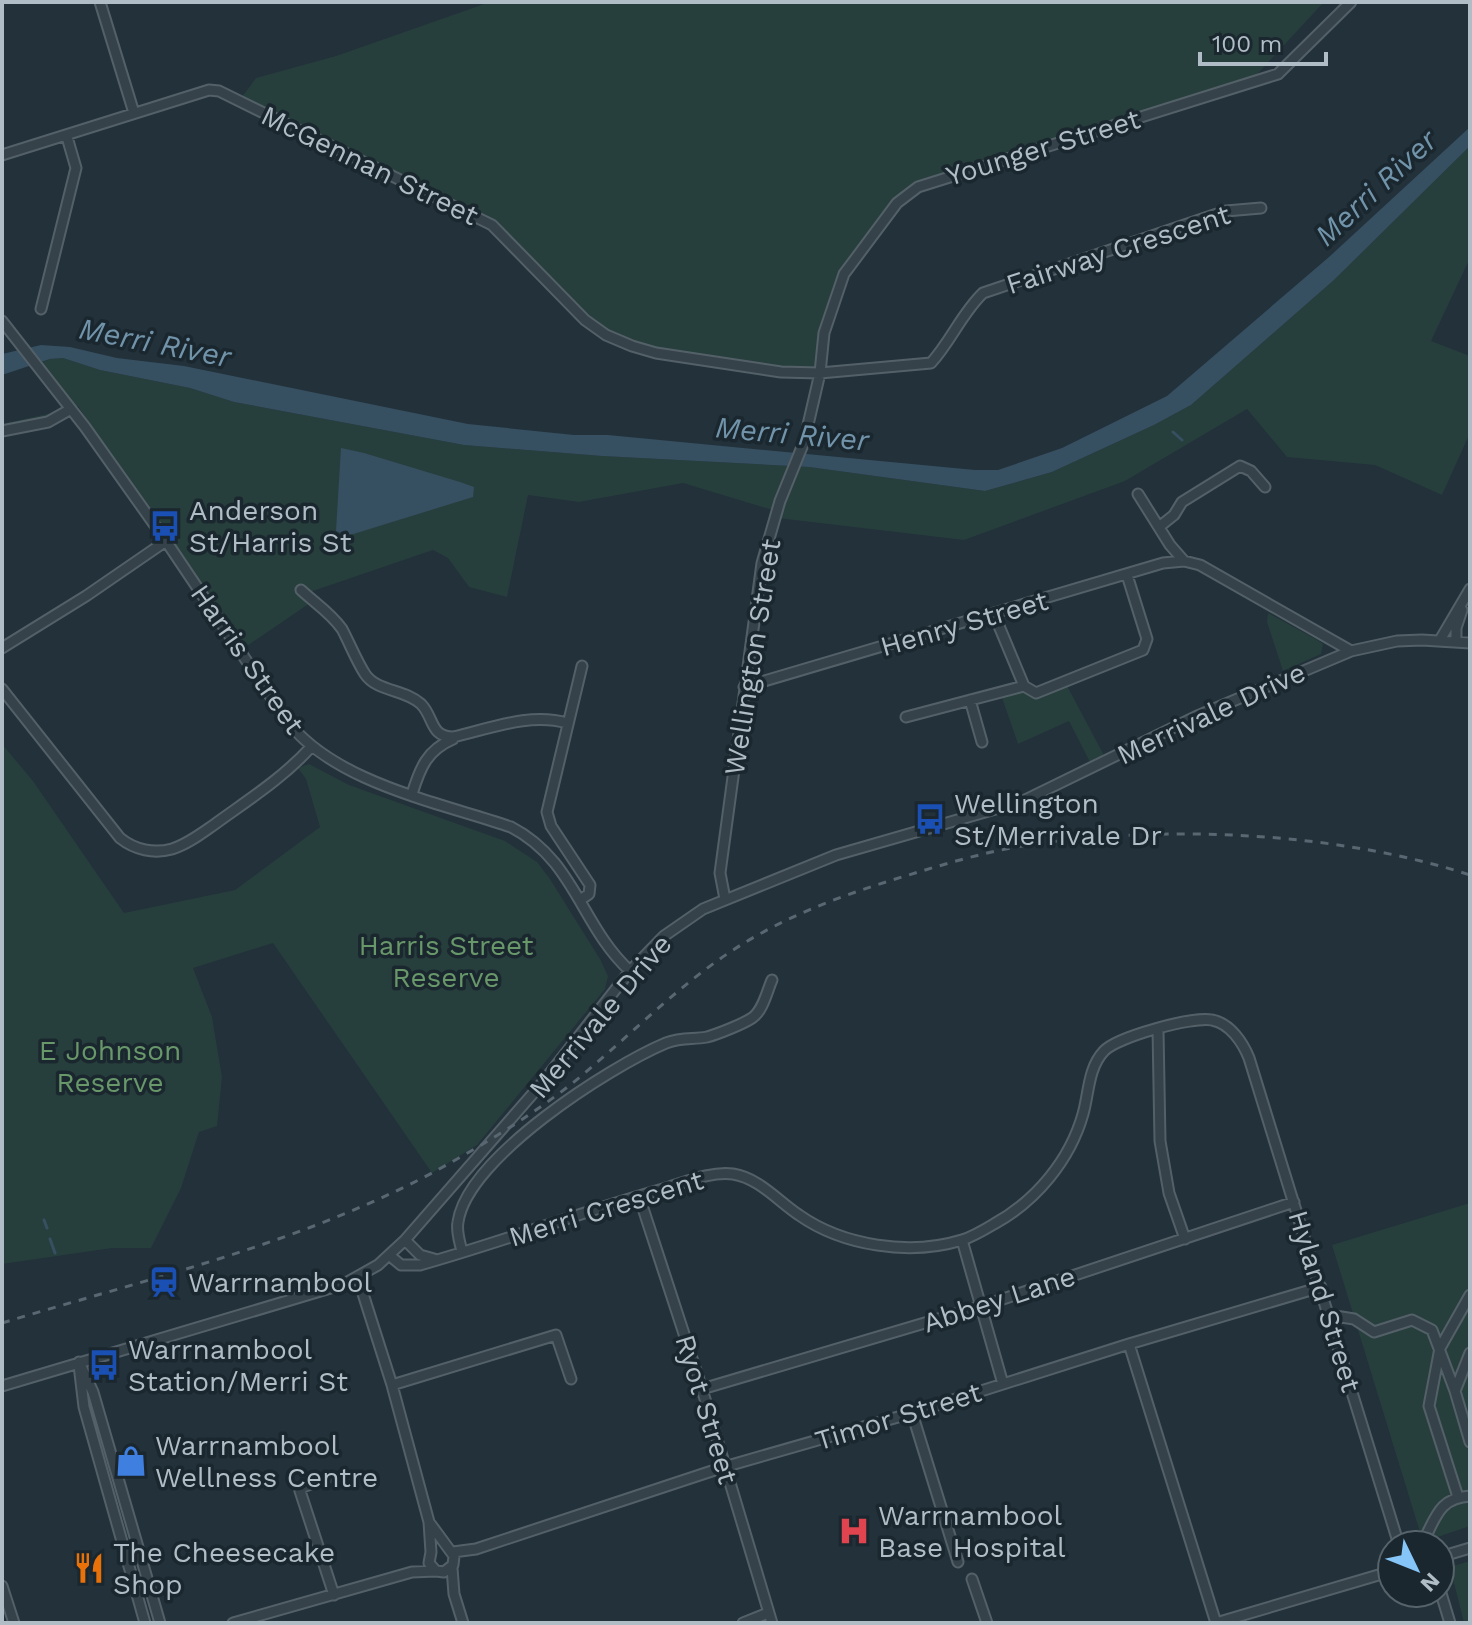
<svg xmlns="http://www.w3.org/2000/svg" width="1472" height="1625" viewBox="0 0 1472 1625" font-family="'Work Sans',sans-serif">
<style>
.green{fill:#273f3c}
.water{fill:#364f61}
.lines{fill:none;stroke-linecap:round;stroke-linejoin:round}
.stream{stroke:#364f61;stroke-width:3}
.minor-casing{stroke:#546068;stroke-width:13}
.minor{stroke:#36424a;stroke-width:9}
.rail{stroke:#586771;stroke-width:3;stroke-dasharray:8 8;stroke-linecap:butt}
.labels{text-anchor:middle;stroke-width:7;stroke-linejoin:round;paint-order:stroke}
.street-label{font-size:28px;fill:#b1bdc6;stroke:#1b272f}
.poi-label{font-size:28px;fill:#b1bdc6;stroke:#1b272f;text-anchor:start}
.park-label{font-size:28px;fill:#68976a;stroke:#1b272f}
.water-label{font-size:30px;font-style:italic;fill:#7194aa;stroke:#1b272f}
</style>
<rect width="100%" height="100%" fill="#22313a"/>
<path class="green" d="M490,2H1324L1249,83L943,178L897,203L844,274L824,333L820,373L656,353L606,335L492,225L239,101L256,78L336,56Z
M1470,146V258L1431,341L1470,356V433L1442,495L1375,465L1287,457L1247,409L1125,481L964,540L786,519L775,517L776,511L683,483L579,502L528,495L507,597L469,587L448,558L433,550L310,592L313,601L241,650L78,406L57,419L2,431V424L70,409L35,365L50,359L63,358L100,370L190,388L234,402L464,445L602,456L809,467L985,491L1052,472L1154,425L1191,405L1334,280Z
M1268,613L1319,641L1323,644L1321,654L1283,671L1267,622Z
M1065,682L1107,761L1093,768L1069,721L1018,744L1000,692L1024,686L1037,693Z
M2,744L33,781L124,913L235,890L320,827L306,779L298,768L309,764L349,785L505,841L537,862L550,879L600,959L608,976L605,989L477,1145L432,1173L273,943L193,968L212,1017L222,1077L217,1126L199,1132L181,1188L151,1248H112L2,1264Z
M1470,1203V1526L1423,1542L1332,1245Z
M1470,1561V1623H1464L1450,1567Z"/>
<path class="water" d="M1470,127V146L1334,280L1191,405L1154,425L1052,472L985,491L809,467L602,456L464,445L234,402L190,388L100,370L63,358L50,359L2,375V354L41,345L70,347L117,358L184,366L468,424L574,435H608L975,470H998L1062,448L1167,396L1329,257Z
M341,448L364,453L460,482L474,487L473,497L347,536L336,531Z"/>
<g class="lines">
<path class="stream" d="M1173,432L1182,440
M44,1220L47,1228
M50,1239L55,1253"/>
<defs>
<path id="minor" d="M100,2L134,113
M2,155L209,90L219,91L492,225L585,320L606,335L632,346L656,353L781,372L820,373L931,363C951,341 962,313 983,293L1226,211L1261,208
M41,309L76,168L67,137
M2,321L85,427L166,541L285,718C331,782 438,802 511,827C575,860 581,926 630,971
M2,431L48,422L71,409
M1138,494L1170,545L1184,561L1200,565L1351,651
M1159,527L1174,515L1182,502L1240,466L1251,471L1265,487
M301,590C315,603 331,613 342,629C350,644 356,660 365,674C377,692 405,689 421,704C434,717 430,737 453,737C489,729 530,712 567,723
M994,614L1024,686L1036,693L1143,650L1147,639L1127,575
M1440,640L1470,589
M1456,641V628L1462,610
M2,648L86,596L166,541
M744,687L1163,563L1184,561
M2,689L120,838C135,850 154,854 172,849C188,844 202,833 215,824C248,800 283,778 311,747
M970,700L982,742
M906,717L1024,686
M412,794C420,768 427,750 453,739
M725,899L720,873L762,563L780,501L804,442L820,373L824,333L844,274L897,203L918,187L1278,74L1351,2
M580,900L589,894L590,885L551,826L547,812L582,666
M1158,1029L1160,1141L1169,1193L1185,1239
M639,1196L702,1389L772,1623
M405,1240L420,1255L434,1259
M962,1240L1003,1384
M462,1252C460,1242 456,1232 458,1222C467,1158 609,1067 666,1043C683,1036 693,1040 707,1037C718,1034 743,1024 752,1018C763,1011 767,991 772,980
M389,1255L401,1265H420C502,1242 581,1212 663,1189C684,1183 710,1171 733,1174C759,1178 778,1201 799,1215C843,1246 910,1256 962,1240C972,1237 984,1230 994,1224C1036,1201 1070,1160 1083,1114C1089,1093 1088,1068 1104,1051C1117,1037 1193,1016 1212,1020C1230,1023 1243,1043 1249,1058L1399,1545
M358,1278L392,1385L429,1522L431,1552L429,1563L436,1571L444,1572L453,1565L454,1556L429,1522
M1329,1315L1354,1319L1374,1332L1412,1320L1432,1330L1455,1391L1470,1442
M1129,1344L1216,1623
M79,1362L93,1392L160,1623
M79,1365L84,1407L145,1623
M392,1385L556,1335L571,1379
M2,1386L344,1284L378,1265L405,1240L543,1082L630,971L664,936L703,909L836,855L1023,801L1195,717L1351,651L1397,641L1422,640L1470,643
M702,1389L982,1306L1294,1202
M1455,1391L1470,1353
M912,1413L958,1562
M327,1478L303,1487L300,1491L334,1595
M1458,1497L1429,1406L1440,1348L1470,1295
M1424,1545L1423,1542C1436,1517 1439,1498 1470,1496
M453,1552L476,1549L724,1467L912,1413L1129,1344L1321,1287
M1440,1557L1470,1548
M452,1568L454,1594L463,1623
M972,1579L987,1623
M2,1586L14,1623
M1440,1590L1450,1623
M233,1623L412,1572L436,1571
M743,1623L768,1613
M1216,1623L1392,1571"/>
</defs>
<use href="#minor" class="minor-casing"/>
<use href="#minor" class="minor"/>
<path class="rail" d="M2,1323C147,1279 298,1244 432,1173C483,1145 535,1114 580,1077C629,1036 674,990 727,954C782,917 840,896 902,877C948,863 994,849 1042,843C1176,825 1341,833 1470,875"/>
</g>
<defs>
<symbol id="bus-bare" viewBox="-9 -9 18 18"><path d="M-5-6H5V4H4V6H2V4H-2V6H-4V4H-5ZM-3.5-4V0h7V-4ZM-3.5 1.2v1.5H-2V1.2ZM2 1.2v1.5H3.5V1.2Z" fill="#1a4fb4" stroke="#1b272f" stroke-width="2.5" paint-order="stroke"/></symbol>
<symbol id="station-bare" viewBox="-9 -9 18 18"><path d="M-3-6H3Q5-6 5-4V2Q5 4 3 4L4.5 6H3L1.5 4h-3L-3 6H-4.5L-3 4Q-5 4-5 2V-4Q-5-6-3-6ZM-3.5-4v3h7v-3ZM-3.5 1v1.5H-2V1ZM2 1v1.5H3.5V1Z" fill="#1a4fb4" stroke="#1b272f" stroke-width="2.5" paint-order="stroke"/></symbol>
<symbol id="shop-bare" viewBox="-9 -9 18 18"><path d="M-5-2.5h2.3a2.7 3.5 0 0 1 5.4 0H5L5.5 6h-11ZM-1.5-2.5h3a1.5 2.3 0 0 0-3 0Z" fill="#3f7fe0" stroke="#1b272f" stroke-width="2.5" paint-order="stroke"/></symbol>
<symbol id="hospital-bare" viewBox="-9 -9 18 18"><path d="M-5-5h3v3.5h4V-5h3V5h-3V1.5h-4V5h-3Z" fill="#e0444e" stroke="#1b272f" stroke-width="2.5" paint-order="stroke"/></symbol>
<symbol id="restaurant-bare" viewBox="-9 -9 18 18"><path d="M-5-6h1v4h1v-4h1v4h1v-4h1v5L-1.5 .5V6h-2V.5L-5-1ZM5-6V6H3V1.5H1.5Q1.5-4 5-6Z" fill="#e8710a" stroke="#1b272f" stroke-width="2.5" paint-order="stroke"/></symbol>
</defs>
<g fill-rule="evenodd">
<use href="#bus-bare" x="143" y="504" width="44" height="44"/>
<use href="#bus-bare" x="908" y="797" width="44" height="44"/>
<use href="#station-bare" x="142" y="1260" width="44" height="44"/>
<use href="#bus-bare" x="82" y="1343" width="44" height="44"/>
<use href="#shop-bare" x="109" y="1439" width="44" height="44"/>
<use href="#hospital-bare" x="832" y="1509" width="44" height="44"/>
<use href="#restaurant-bare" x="67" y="1546" width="44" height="44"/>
</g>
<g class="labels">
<g class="street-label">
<text transform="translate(1043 147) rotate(-17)" y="10">Younger Street</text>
<text transform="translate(370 165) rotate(26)" y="10">McGennan Street</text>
<text transform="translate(1118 249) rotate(-18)" y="10">Fairway Crescent</text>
<text transform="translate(964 623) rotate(-16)" y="10">Henry Street</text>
<text transform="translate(752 657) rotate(-81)" y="10">Wellington Street</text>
<text transform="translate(248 659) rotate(55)" y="10">Harris Street</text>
<text transform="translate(1211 713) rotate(-25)" y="10">Merrivale Drive</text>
<text transform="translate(600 1016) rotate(-50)" y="10">Merrivale Drive</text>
<text transform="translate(606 1208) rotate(-17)" y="10">Merri Crescent</text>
<text transform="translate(999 1299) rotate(-18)" y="10">Abbey Lane</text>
<text transform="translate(1325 1301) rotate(73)" y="10">Hyland Street</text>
<text transform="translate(707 1409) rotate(73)" y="10">Ryot Street</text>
<text transform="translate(898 1416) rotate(-17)" y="10">Timor Street</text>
</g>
<g class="poi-label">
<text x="189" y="520">Anderson<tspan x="189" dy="32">St/Harris St</tspan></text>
<text x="954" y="813">Wellington<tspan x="954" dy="32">St/Merrivale Dr</tspan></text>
<text x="188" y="1292">Warrnambool</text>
<text x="128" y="1359">Warrnambool<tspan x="128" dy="32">Station/Merri St</tspan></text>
<text x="155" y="1455">Warrnambool<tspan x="155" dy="32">Wellness Centre</tspan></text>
<text x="878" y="1525">Warrnambool<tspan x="878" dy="32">Base Hospital</tspan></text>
<text x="113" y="1562">The Cheesecake<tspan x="113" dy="32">Shop</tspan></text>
</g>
<g class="park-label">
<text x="446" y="955">Harris Street<tspan x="446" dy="32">Reserve</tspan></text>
<text x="110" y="1060">E Johnson<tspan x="110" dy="32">Reserve</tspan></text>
</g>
<g class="water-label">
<text transform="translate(1376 188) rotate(-43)" y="10">Merri River</text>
<text transform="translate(155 343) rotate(11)" y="10">Merri River</text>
<text transform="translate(792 434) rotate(5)" y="10">Merri River</text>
</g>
</g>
<rect width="1472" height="1625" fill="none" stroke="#b1bdc6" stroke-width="8"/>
<g transform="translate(1416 1569) rotate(133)"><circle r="38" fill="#1b272f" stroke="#57636b" stroke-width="2"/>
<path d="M0-6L14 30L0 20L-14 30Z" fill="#85c5f7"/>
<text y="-12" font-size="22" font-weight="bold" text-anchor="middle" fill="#b1bdc6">N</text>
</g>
<path d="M1200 52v12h126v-12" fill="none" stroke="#b1bdc6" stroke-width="4"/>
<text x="1212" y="52" font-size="24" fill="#b1bdc6" stroke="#1b272f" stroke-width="6" paint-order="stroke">100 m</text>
</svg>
